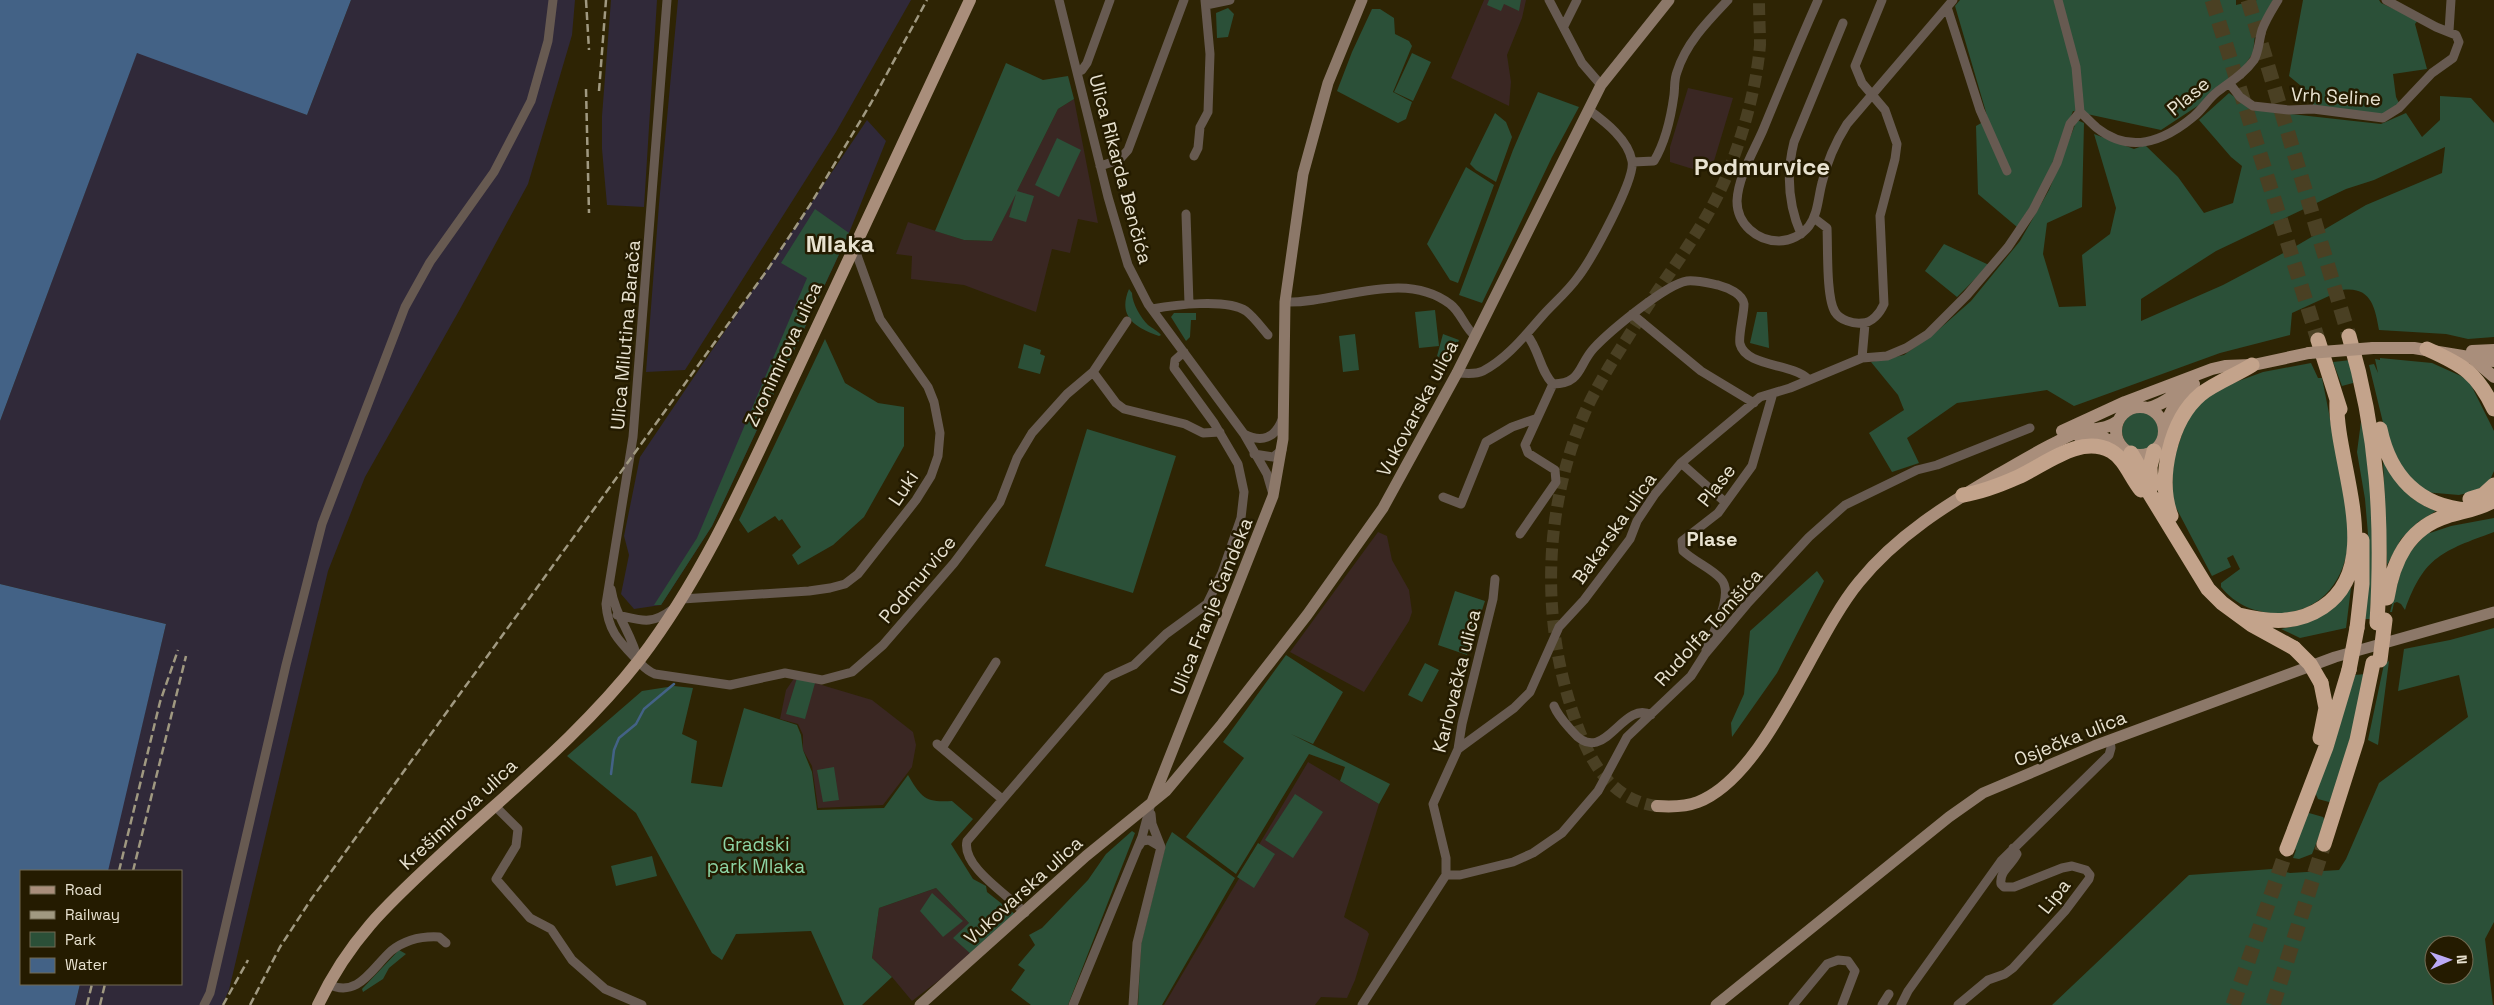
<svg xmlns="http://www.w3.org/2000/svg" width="2494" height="1005" viewBox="0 0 2494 1005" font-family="'Space Grotesk',sans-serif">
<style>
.industrial{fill:#302939}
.education{fill:#3a2723}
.green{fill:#2b5038;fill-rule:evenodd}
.water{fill:#436286}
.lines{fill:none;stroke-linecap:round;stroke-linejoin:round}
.stream{stroke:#436286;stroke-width:2.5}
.primary-tunnel{stroke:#4a4023;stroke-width:12;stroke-dasharray:12 6;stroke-linecap:butt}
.highway-tunnel{stroke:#4a4023;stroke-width:15;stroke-dasharray:15 8;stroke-linecap:butt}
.street{stroke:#675a51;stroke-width:9}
.secondary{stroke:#8c7869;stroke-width:11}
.primary{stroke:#a98e7b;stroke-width:12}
.highway{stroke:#c3a38b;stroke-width:15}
.rail{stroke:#a09981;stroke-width:2.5;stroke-dasharray:8 4;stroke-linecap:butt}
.primary-bridge{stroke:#a98e7b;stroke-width:12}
.highway-bridge{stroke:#c3a38b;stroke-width:15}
.labels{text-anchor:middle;stroke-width:5;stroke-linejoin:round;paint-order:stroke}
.street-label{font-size:19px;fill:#e8e2d0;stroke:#241b00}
.park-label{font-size:19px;fill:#8dd5a5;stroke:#241b00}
.neighbourhood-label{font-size:20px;font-weight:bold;fill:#e8e2d0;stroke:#241b00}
.district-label{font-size:24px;font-weight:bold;fill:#e8e2d0;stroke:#241b00}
</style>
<rect width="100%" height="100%" fill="#2e2404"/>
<path class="industrial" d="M351,0H575L572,35L528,184L460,309L365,477L328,571L229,990L222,1005H75L80,984H181V871H107L166,624L0,584V421L137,52L307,115Z
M611,0H657L644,207L607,205L602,149V116Z
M678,0H911L836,132L685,370L646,372L659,204Z
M867,120L886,141L849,233L712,526L661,605L634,609L621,594L629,555L624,536L640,457Z"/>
<path class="education" d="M1484,0H1526L1522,18L1507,55L1511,82L1509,106L1451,78Z
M1688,88L1733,98L1714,161L1707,169L1696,170L1670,162V147Z
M1074,99L1098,223L1078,219L1070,253L1052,249L1036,312L964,285L911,279L912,256L896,254L908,222L964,240L992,241L1058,109Z
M1378,532L1387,536L1392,560L1409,590L1412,612L1409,621L1364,692L1290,652Z
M795,677L872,700L913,732L916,745L912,767L883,805L818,808L812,766L803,750V735L798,724L780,719L786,690Z
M1308,762L1379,804L1344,917L1367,931L1369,934L1355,980L1347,998L1321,997L1315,1005H1164Z
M936,888L969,923L972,955L912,1001L892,977L872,958L879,908Z"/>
<path class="green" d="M1489,0H1521L1519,11L1504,4L1501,11L1487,5Z
M1960,0H2236V5L2257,0H2273L2255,34L2253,53L2242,69L2199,105L2161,130L2073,111L2042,189L2017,227L1978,194L1976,126L1988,119L1955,6Z
M2303,0H2379L2381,3L2418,20L2415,24L2427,69L2393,74L2396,97L2399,103L2380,117L2313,105L2312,95L2289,76Z
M1228,8L1234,14L1228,37L1217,38L1216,13Z
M1372,9H1380L1394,18L1395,34L1409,41L1412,46L1393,92L1412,102L1406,119L1398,123L1337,91L1352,52Z
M1412,53L1431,62L1413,101L1394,92Z
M1006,63L1043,80L1068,76L1074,99L1058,109L1017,191L1034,196L1026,222L1009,217L1016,194L992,241L964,240L935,231Z
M1538,92L1579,107L1552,157L1482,303L1459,295L1513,150Z
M2229,93L2253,110L2381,124L2406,113L2422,137L2440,120V96L2471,98L2494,123V337L2468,339L2446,334L2379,330C2375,307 2371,286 2342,290L2292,313L2290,335L2220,353L2074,406L2047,390L1957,403L1907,438L1919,463L1892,472L1869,433L1904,410L1898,395L1871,362L1904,355L1936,332L1971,301L2020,241L2049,190L2077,120L2084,123L2082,207L2047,223L2043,254L2059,307L2086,306L2082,255L2110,234L2116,208L2094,134L2134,149L2145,145L2178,177L2204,213L2233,203L2242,166L2231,157L2199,120ZM2445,147L2442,173L2366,205L2291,249L2223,285L2141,321V299L2216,251L2346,189L2374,180Z
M1495,113L1506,122L1512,137L1496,182L1476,170L1470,164Z
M1057,138L1081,150L1059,197L1035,185Z
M1466,167L1494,185L1458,283L1450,280L1427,244Z
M815,209L849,233L712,526L661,605H654L697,538L807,278L781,263Z
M1944,244L1989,265L1957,297L1925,271Z
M1129,289L1132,293C1132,303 1141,318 1148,325C1153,329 1157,330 1161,335L1159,336C1136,328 1117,317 1129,289Z
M1435,310L1439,346L1419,348L1415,312Z
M1757,312H1767L1769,348L1750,343Z
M1174,313H1196V320H1191L1190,337L1186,341L1171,317Z
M1355,334L1359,370L1343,372L1339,336Z
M1443,334L1459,340L1449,363L1437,356Z
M825,339L845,383L878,403L904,407V446L864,517L833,545L798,565L792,555L801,547L782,519L779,521L775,516L748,533L739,520Z
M1024,344L1041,350L1040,354L1045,356L1040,374L1018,368Z
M2380,358L2432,363L2461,376L2470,383L2494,431V471L2490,480L2476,491L2459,495L2424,492L2410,482L2387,439L2369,365L2374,364L2378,373L2375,359L2380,360Z
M2351,360L2353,383L2342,386L2333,362Z
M2311,363L2318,378H2322C2328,408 2334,438 2339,468C2343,486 2348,506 2349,524C2351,567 2331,608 2285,613C2261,615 2237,607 2221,587V583L2240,569L2233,555L2227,558L2231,567L2212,576L2172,500L2173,461L2189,414L2214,390L2263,372Z
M2122 431a19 19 0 1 1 38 0a19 19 0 1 1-38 0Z
M2362,414L2375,533L2370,616V619H2365L2369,546L2365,499L2357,452Z
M1087,429L1176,456L1133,593L1045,566Z
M2383,459C2395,484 2410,501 2436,511L2418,522L2401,539L2387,565Z
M2494,518V532C2443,551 2424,556 2405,610L2401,604L2397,602L2394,603L2392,612H2390L2404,559L2429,530L2430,533L2451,526Z
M1817,571L1824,581L1777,673L1732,737L1731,723L1744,694L1750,631Z
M2349,588H2351L2346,628L2300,638L2281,629C2314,622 2328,616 2349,588Z
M1455,591L1485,601L1467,655L1438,645Z
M2494,628V922L2485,939L2493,1005H2052L2189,875L2272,869L2290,873L2339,870L2346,859L2379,783L2468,717L2459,675L2398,691L2404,649L2450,640ZM2434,945H2464V975H2434Z
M1286,655L1343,692L1313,744L1291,734L1390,784L1379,804L1340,781L1345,767L1309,754L1236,874L1186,837L1244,758L1223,742Z
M2389,661L2378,745L2368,740L2384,664Z
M1425,663L1439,670L1422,702L1408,695Z
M2365,674L2359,706L2333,800L2329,802L2318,799L2315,792L2329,758L2355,675Z
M797,678L815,683L805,719L786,714Z
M674,686L693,688L682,734L697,741L691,783L722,787L744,708L797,725L801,735L803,750L812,772L817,810L884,808L908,775C921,797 925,803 952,801L973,819L951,844L973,879L986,886L987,892L1016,915L972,955L953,938L969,923L936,888L879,908L872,958L892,977L862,1005H844L811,931L736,934L722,960L712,953L636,813L567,756L642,691Z
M834,767L839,800L823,802L817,770Z
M1295,794L1323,812L1293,858L1265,840Z
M2309,813L2323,817L2325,821L2312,854L2299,859L2293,858L2296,850L2293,848L2305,816Z
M1132,831L1135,833L1068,1005H1031L1011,990L1025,970L1018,965L1035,945L1029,935L1042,928L1088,880L1106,854Z
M1172,832L1235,878L1162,1005H1138L1141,944L1166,844Z
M1258,843L1275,854L1254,888L1237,877Z
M652,856L657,876L616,886L611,866Z
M932,893L963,921L943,937L920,911Z
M399,950L406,954L389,968L383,979L363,992L362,989Z"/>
<path class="water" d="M0,0H351L307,115L137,53L0,421Z
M0,584L166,624L108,871H21V984H80L75,1005H0Z"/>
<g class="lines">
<path class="stream" d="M611,774L614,750L619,738L636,724L644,709L674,684"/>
<path class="primary-tunnel" d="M1657,806C1609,800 1588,758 1574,716C1540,618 1544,507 1585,412C1600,379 1621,348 1640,318C1668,273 1703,230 1725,180C1742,138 1756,91 1760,45C1760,30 1759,15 1759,0"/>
<path class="highway-tunnel" d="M2212,0L2318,340
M2248,0L2349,336
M2233,1005L2287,849
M2273,1005L2324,844"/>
<path class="street" d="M667,0L633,437L606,604C608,632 620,642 639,662C644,667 647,671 655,674L730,685L785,673L822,680L852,672L883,645L954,563L1000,502L1017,458L1032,433L1067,394L1093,372L1127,321
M1059,0L1108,197L1128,265L1148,304L1244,434L1267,474L1272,491
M1549,0L1582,63L1601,85
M1818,0C1799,43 1781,86 1763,130C1754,151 1738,177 1737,201C1737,224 1757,241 1779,241C1790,241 1802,235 1809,226C1818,214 1818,198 1822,183C1827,161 1835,143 1847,124L1953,0
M1206,5L1230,0
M1947,7L1980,110L2007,171
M1564,26L1577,0
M2449,31L2451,0
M1077,72L1082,70L1087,63L1110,0
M2230,84L2240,97L2253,106L2289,110L2313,109L2383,118L2399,108L2432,73L2453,58L2459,42L2456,35L2436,27L2386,0
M2080,112C2086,117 2091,123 2097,128C2130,154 2163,142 2193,117C2202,110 2208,99 2217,92C2230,82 2244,74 2254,60C2259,51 2259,40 2262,30C2266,19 2272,10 2278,0
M1194,156L1198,148L1200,127L1208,112L1210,54L1205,0
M1633,162L1654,161C1666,141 1671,117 1674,95C1675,87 1674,79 1677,72C1686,43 1708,21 1728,0
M1100,166L1119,160L1128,150L1184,0
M1186,214L1189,304
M1814,218L1827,228C1828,247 1826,298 1835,312C1840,320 1853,324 1862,323C1872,323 1880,313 1884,304L1880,216L1895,159L1897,144L1885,110L1862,83L1855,66L1882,0
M1801,234C1788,204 1786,174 1794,142L1843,23
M1285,302C1337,304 1403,268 1450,304C1461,312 1464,327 1475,336
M1152,309C1174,305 1227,298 1246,311C1254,317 1261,327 1268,335
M1632,314L1701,371L1754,403
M1862,358L1865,324
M1093,372L1116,403L1124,409L1185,424L1203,433L1220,432
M1457,373C1466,373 1475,375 1483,371C1508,358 1526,334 1544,314C1555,302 1568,291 1578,277C1591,260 1636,179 1632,161C1628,139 1605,122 1589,110
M1553,384C1582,384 1578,365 1594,348C1609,332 1666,284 1687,281C1697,280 1708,283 1718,285C1728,288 1742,293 1744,304C1744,314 1738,337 1740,344C1746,367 1792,363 1808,379
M1244,434C1262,443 1275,438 1282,420
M1254,454L1273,457L1282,450
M1681,463L1725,502
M1443,497L1461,504L1486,442L1512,427L1535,419
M1520,534L1556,482L1555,470L1528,453L1525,445L1553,384C1540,371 1539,349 1527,335
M611,589C615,616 633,635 638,661
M682,599L809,591L830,588L845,584L858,574L916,500L931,476L938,456L940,433L934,402L928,387L880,319L854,247
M617,615C641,620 650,626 673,609
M1706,650C1712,634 1735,594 1721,579C1711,568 1695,562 1683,551L1682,541L1718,513L1752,466L1773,393
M1554,706C1558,716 1565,723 1572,731C1604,770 1622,699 1651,715
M937,744L1002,799
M942,748L996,662
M1458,749L1514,708L1530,692L1559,627L1584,600L1630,539L1637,521L1655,494L1681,463L1760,397L1790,388L1862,358L1887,356L1906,348L1928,334L1967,295L2008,247L2033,210L2057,163L2070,124L2080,112L2076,67L2058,0
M494,805L518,829L516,846L496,879L530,918L551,929L572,960L605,989L642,1005
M1139,846L1142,841L1149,840L1161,847
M1446,875V858L1433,804L1458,749L1462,724L1493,599L1495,579
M1025,913C1010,896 961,867 967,841L1108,677L1134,665L1166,634L1207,604L1222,573L1241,518L1244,492L1238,464L1214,423L1174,368L1175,360L1184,352
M328,984C358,999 372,968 391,951C405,940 421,936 439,937L446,943
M204,1005L210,993L286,665L322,524L405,307L430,262L494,172L531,101L548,41L553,0
M1073,1005L1142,837L1151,803
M1133,1005L1137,943L1161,847L1152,824L1151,814
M1362,1005L1446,875H1460L1513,862L1533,853L1562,833L1598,791L1627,737L1691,676L1705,654L1747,604L1809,537L1845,505L1917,470L1937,465L2030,428
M1793,1005L1827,964L1838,960L1848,961L1855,971L1842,1005
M1882,1005L1889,994
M1901,1005L1908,991L2001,861L2109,755L2111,748L2110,740
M1958,1005L1988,980L2005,974L2013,968L2065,911L2089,879L2090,875L2086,870L2072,866L2062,868L2014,887H2004L2001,884C1999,871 2012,865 2017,854L2013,848"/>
<path class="secondary" d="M1152,802L1273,496L1283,439L1285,302L1303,174L1328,83L1362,0
M920,1005L1086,856L1166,791L1222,724L1307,615L1383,508L1457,373L1601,85L1669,0
M1716,1005L1949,817L1983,793L2094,746L2335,657L2494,612"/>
<path class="primary" d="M2373,348H2414L2494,361
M2472,351L2494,350
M2473,359L2494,377
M2244,367L2309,353
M2116 431a24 24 0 1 1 48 0a24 24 0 1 1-48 0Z
M2148,408C2166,405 2177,389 2194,384
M2164,426L2173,408L2191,391
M2062,431L2125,402L2212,369L2225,366L2252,365
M2080,438H2104L2121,446
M1657,806C1671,807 1685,807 1698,802C1767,775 1811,640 1859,582C1897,535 1948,504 1999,474C2017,464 2036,452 2055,443C2062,439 2071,434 2079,432C2093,428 2106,430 2118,421
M318,1005C350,937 391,901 445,851C512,789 584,731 640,659C707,571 750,469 797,370C855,247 912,123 970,0"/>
<path class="highway" d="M2349,336C2378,435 2383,521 2377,623
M2318,340L2340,409
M2427,349C2463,365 2477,373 2494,409
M2380,429C2390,476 2419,507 2468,510
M2131,453L2138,465L2145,486L2208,589L2222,603L2252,625L2294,648
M2151,487L2150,467L2154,451
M1963,495C1983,492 2000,485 2018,477C2045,465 2080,434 2111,451C2125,459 2131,478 2141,490
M2470,499L2483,495L2494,485
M2171,516C2157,479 2170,420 2201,394C2215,383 2236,375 2252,365
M2387,598C2393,561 2408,528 2447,516C2463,511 2480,509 2494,500
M2239,615C2269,622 2296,625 2323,607C2387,564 2334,460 2337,401
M2357,628L2362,584V540
M2320,738L2326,708L2321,683
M2324,844L2357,740L2373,663
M2287,849L2326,747L2349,670"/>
<path class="rail" d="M586,0L589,50
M586,89L589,213
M599,91L606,0
M119,871L160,702L178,650
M133,871L186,656
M87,1005L92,984
M100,1005L105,984
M223,1005L248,960
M250,1005L280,947L312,898L768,269L810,205L871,103L927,0"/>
<path class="primary-bridge" d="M2309,353L2373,348"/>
<path class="highway-bridge" d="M2294,648L2310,664L2321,683
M2380,660L2385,620
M2349,670L2357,628"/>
</g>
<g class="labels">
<g class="street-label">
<text transform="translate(2188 96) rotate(-40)" y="7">Plase</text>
<text transform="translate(2336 96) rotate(3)" y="7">Vrh Seline</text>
<text transform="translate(1121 169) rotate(75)" y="7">Ulica Rikarda Benčića</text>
<text transform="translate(625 335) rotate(-85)" y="7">Ulica Milutina Barača</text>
<text transform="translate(783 354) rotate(-65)" y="7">Zvonimirova ulica</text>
<text transform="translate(1417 408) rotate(-62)" y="7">Vukovarska ulica</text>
<text transform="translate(1716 485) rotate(-52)" y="7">Plase</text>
<text transform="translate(903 488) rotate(-56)" y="7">Luki</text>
<text transform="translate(1614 528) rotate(-55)" y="7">Bakarska ulica</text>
<text transform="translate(917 579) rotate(-50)" y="7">Podmurvice</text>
<text transform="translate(1211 606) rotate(-68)" y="7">Ulica Franje Čandeka</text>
<text transform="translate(1708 627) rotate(-48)" y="7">Rudolfa Tomšića</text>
<text transform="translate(1456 681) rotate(-76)" y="7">Karlovačka ulica</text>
<text transform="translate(2070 738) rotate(-22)" y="7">Osječka ulica</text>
<text transform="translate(458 814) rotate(-43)" y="7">Krešimirova ulica</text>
<text transform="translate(1023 890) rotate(-42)" y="7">Vukovarska ulica</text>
<text transform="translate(2054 896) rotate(-51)" y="7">Lipa</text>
</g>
<g class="park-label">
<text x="756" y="851">Gradski<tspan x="756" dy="22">park Mlaka</tspan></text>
</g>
<g class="neighbourhood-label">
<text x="1712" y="546">Plase</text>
</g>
<g class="district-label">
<text x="1762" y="175">Podmurvice</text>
<text x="840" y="252">Mlaka</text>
</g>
</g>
<rect x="20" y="870" width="162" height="115" fill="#241b00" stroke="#726b53"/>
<rect x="30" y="886" width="25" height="8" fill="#a98e7b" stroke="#726b53"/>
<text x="65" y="895" font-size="15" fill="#e8e2d0">Road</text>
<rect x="30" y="911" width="25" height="8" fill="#a09981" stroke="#726b53"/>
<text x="65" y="920" font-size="15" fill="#e8e2d0">Railway</text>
<rect x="30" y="932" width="25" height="15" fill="#2b5038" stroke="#726b53"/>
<text x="65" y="945" font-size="15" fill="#e8e2d0">Park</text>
<rect x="30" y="958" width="25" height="15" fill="#436286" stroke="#726b53"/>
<text x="65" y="970" font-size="15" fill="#e8e2d0">Water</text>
<g transform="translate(2449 960) rotate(88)"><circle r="24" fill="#241b00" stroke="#726b53"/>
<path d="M0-4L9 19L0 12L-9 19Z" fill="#bbaaf6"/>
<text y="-8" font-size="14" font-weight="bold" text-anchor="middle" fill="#e8e2d0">N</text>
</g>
</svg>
